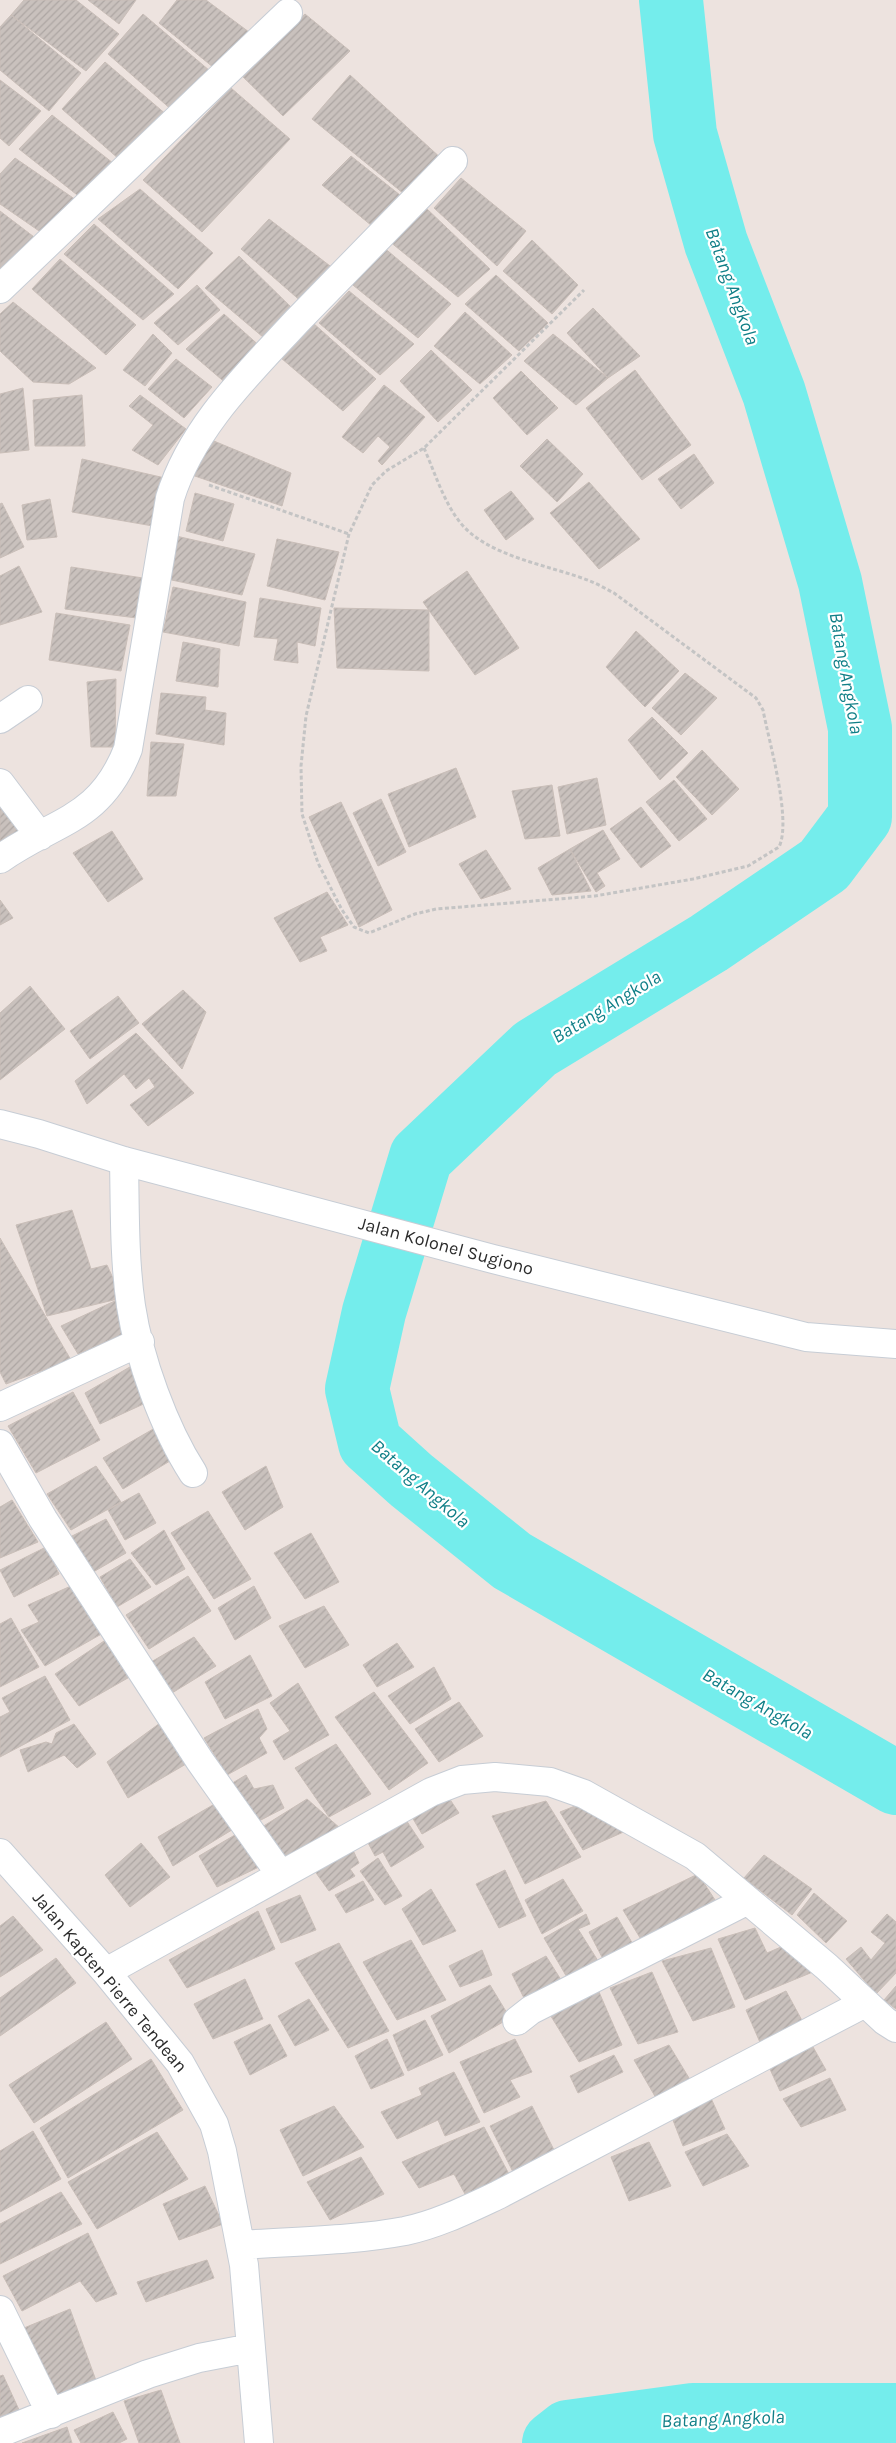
<svg xmlns="http://www.w3.org/2000/svg" width="896" height="2443" viewBox="0 0 896 2443" font-family="Karla,sans-serif">
<style>
.lines{fill:none;stroke-linecap:round;stroke-linejoin:round}
.river{stroke:#74edec;stroke-width:64}
.building{fill:url(#building-hatch);stroke:#c9beb8}
.minor-casing{stroke:#c7cdd5;stroke-width:30}
.path{stroke:#c4c4c4;stroke-width:3;stroke-dasharray:4 2.5;stroke-linecap:butt}
.minor{stroke:#fff;stroke-width:28}
.labels{text-anchor:middle;stroke-width:4.5;stroke-linejoin:round;paint-order:stroke}
.street-label{font-size:18px;fill:#2c2c2c;stroke:#fff}
.water-label{font-size:19px;font-style:italic;fill:#107f87;stroke:#fff}
</style>
<defs>
<pattern id="building-hatch" width="6" height="6" patternUnits="userSpaceOnUse" patternTransform="scale(1.25)"><rect width="6" height="6" fill="#c9c1bd"/><path d="M-1 1l2-2M0 6l6-6M5 7l2-2" fill="none" stroke="#ada6a3"/></pattern>
</defs>
<rect width="100%" height="100%" fill="#ede3df"/>
<g class="lines">
<path class="river" d="M671,0L685,134L716,243L774,393L830,582L860,728V817L824,865L709,943L535,1049L421,1157L374,1312L357,1389L370,1443L411,1480L512,1561L896,1783
M554,2443L568,2432L693,2415H896"/>
</g>
<path class="building" d="M24,0H76L119,34L86,71L11,15Z
M88,0H136L119,24Z
M177,0H206L253,35L219,72L159,23Z
M143,14L210,71L173,111L108,54Z
M305,14L350,51L283,116L239,73Z
M11,15L81,73L49,111L0,70V27Z
M105,62L168,116L120,160L62,109Z
M350,75L443,160L409,198L312,119Z
M0,80L41,111L9,146L0,138Z
M231,88L290,139L202,232L143,180Z
M52,115L118,167L81,198L19,149Z
M351,156L405,199L377,230L322,185Z
M15,158L79,202L45,235L0,204V174Z
M461,178L526,231L497,266L434,208Z
M140,189L213,253L178,289L98,219Z
M426,208L490,269L458,297L389,241Z
M0,211L38,240L0,274Z
M269,219L334,269L303,303L241,249Z
M94,224L174,294L143,320L64,254Z
M532,240L578,285L552,314L503,271Z
M382,246L451,304L418,338L348,281Z
M239,256L297,313L270,343L205,288Z
M60,259L136,325L106,355L32,289Z
M496,275L548,323L519,351L465,304Z
M197,285L220,310L178,345L154,323Z
M349,291L414,344L380,375L319,323Z
M13,302L96,368L69,384L33,382L0,351V314Z
M593,308L640,356L608,378L567,333Z
M465,312L512,355L480,384L434,346Z
M224,314L263,349L228,385L186,349Z
M313,323L376,379L343,411L281,358Z
M153,334L172,353L145,386L123,370Z
M553,334L608,378L576,405L524,361Z
M431,350L472,390L438,422L400,381Z
M176,359L212,387L184,418L148,389Z
M635,370L691,445L642,480L586,408Z
M521,371L558,408L527,435L493,398Z
M384,385L425,417L382,465L378,461L390,447L378,436L363,453L342,437Z
M23,388L29,450L0,453V394Z
M82,395L85,446H35L33,400Z
M140,395L186,429L158,465L132,450L153,425L129,406Z
M209,439L291,473L282,506L189,474Z
M547,439L583,474L557,502L520,466Z
M694,454L714,483L681,509L658,479Z
M82,459L165,478L153,526L72,512Z
M589,482L640,539L599,569L550,513Z
M511,491L534,519L506,540L484,510Z
M195,493L234,504L223,541L186,531Z
M50,499L57,537L27,540L22,505Z
M2,503L24,547L0,558V504Z
M176,536L255,554L242,595L167,579Z
M277,539L339,552L325,600L267,586Z
M19,566L42,612L0,625V576Z
M71,567L143,578L137,618L65,609Z
M467,571L519,648L475,675L423,602Z
M173,587L246,602L239,646L163,632Z
M260,598L321,608L315,646L297,642L298,663L274,660L278,639L254,637Z
M334,608L429,610V671L337,668Z
M56,613L130,625L121,671L49,660Z
M636,631L679,671L645,707L606,667Z
M183,642L220,649L218,687L176,681Z
M685,673L717,698L681,735L652,708Z
M116,679L115,747H91L87,682Z
M161,693L206,697L205,710L226,713L224,745L156,734Z
M652,717L688,753L660,780L628,740Z
M151,742L184,744L176,796H147Z
M702,750L739,789L712,815L676,777Z
M456,768L476,817L409,847L388,794Z
M597,778L606,825L567,834L558,787Z
M674,780L707,819L679,841L646,802Z
M552,785L560,836L525,839L512,791Z
M381,799L406,852L378,866L353,813Z
M0,802L22,834L0,845Z
M341,802L392,910L359,927L309,817Z
M641,807L671,846L641,868L610,829Z
M603,830L620,859L597,873L605,886L596,892L570,849Z
M112,831L143,879L108,902L73,853Z
M570,849L591,891L552,895L538,868Z
M486,850L511,889L481,899L459,864Z
M327,892L348,925L320,937L327,951L300,962L274,918Z
M0,900L13,918L0,925Z
M30,986L65,1029L0,1080V1013Z
M183,990L206,1012L182,1069L142,1024Z
M118,996L139,1023L90,1059L70,1031Z
M136,1033L194,1093L148,1126L130,1105L155,1087L149,1078L136,1089L124,1074L87,1104L75,1081Z
M72,1210L91,1269L107,1265L122,1298L47,1316L16,1225Z
M0,1238L71,1360L6,1384L0,1372Z
M119,1299L130,1331L78,1354L61,1326Z
M135,1364L150,1401L100,1424L85,1393Z
M73,1392L100,1440L36,1473L8,1426Z
M155,1428L175,1458L123,1489L103,1458Z
M96,1466L121,1502L71,1530L47,1494Z
M266,1466L283,1507L245,1530L222,1492Z
M139,1493L156,1523L125,1540L108,1510Z
M12,1500L38,1542L0,1558V1507Z
M208,1511L251,1579L214,1599L171,1533Z
M106,1519L126,1553L88,1575L68,1538Z
M164,1530L185,1569L156,1585L131,1553Z
M311,1533L339,1582L305,1599L274,1553Z
M46,1547L59,1574L14,1597L0,1570Z
M130,1559L151,1587L117,1607L100,1577Z
M188,1576L211,1611L149,1649L126,1615Z
M71,1586L105,1632L45,1666L21,1630L39,1622L28,1605Z
M254,1586L271,1618L235,1640L218,1608Z
M324,1606L349,1645L305,1668L279,1626Z
M11,1618L39,1667L0,1687V1624Z
M194,1637L216,1666L172,1693L151,1662Z
M107,1639L133,1675L79,1706L55,1674Z
M397,1643L414,1667L377,1687L363,1665Z
M250,1655L272,1696L225,1719L205,1682Z
M434,1667L451,1699L410,1724L388,1696Z
M45,1676L70,1720L0,1757V1717L10,1712L2,1698Z
M298,1683L329,1735L284,1760L273,1741L290,1731L270,1703Z
M374,1692L428,1763L389,1790L335,1717Z
M459,1702L483,1736L439,1762L415,1729Z
M258,1709L267,1729L259,1738L267,1753L227,1775L204,1738Z
M160,1723L186,1764L128,1798L107,1762Z
M74,1724L96,1754L77,1768L64,1755L28,1772L20,1750L46,1742L52,1744L56,1733Z
M336,1744L371,1794L329,1817L295,1768Z
M246,1775L254,1789L273,1785L284,1808L257,1822L229,1785Z
M447,1795L459,1813L422,1834L412,1817Z
M307,1799L341,1829L284,1862L262,1827Z
M546,1801L581,1857L525,1884L492,1816Z
M218,1802L235,1828L173,1866L158,1837Z
M580,1804L628,1830L583,1850L560,1812Z
M404,1817L424,1847L391,1867L383,1852L375,1856L366,1839Z
M240,1832L261,1866L217,1887L199,1856Z
M141,1843L170,1877L130,1907L105,1875Z
M352,1848L359,1863L350,1869L355,1876L329,1891L314,1870Z
M764,1855L812,1889L792,1915L744,1878Z
M378,1858L402,1896L385,1905L360,1871Z
M505,1870L526,1916L499,1928L476,1884Z
M698,1874L719,1906L642,1941L623,1910Z
M563,1879L583,1911L542,1934L525,1900Z
M363,1881L374,1900L346,1913L335,1895Z
M431,1889L456,1931L423,1945L402,1909Z
M814,1893L847,1921L826,1943L797,1915Z
M300,1895L316,1930L281,1943L266,1909Z
M258,1911L275,1949L187,1988L169,1960Z
M586,1914L590,1924L578,1929L600,1964L568,1979L544,1938Z
M887,1914L896,1922V1973L876,1994L846,1959L861,1947L871,1960L885,1943L871,1932Z
M13,1916L43,1950L0,1977V1926Z
M617,1917L634,1946L604,1961L589,1932Z
M755,1928L767,1953L788,1944L820,1969L745,2000L718,1939Z
M411,1940L446,2000L397,2020L363,1962Z
M339,1943L389,2031L348,2048L295,1963Z
M711,1948L735,2007L693,2021L662,1961Z
M482,1950L492,1975L460,1987L449,1966Z
M546,1956L563,1983L526,2002L512,1974Z
M56,1958L76,1983L0,2036V1998Z
M652,1972L678,2032L638,2044L610,1988Z
M245,1979L263,2019L213,2039L194,2004Z
M490,1985L510,2018L449,2053L431,2016Z
M896,1986V2009L884,2000Z
M786,1991L805,2026L762,2047L746,2010Z
M599,1992L622,2045L579,2062L549,2013Z
M309,1999L329,2030L295,2046L278,2016Z
M425,2020L443,2055L408,2071L393,2035Z
M106,2022L132,2059L34,2123L9,2085Z
M270,2024L287,2056L250,2075L234,2042Z
M387,2039L404,2075L371,2089L355,2056Z
M515,2039L532,2072L510,2080L520,2097L484,2113L460,2062Z
M669,2045L692,2083L656,2098L634,2060Z
M813,2047L826,2070L780,2091L769,2067Z
M614,2055L623,2072L578,2093L570,2076Z
M151,2059L183,2110L68,2178L40,2128Z
M454,2072L480,2122L445,2136L438,2120L397,2139L381,2112L422,2095L419,2088Z
M830,2078L846,2110L801,2127L783,2099Z
M710,2096L725,2129L683,2146L671,2115Z
M334,2106L364,2147L303,2176L280,2130Z
M532,2106L557,2156L514,2174L490,2126Z
M484,2127L510,2176L465,2194L454,2174L419,2188L402,2162Z
M33,2131L61,2179L0,2212V2151Z
M157,2132L188,2179L97,2229L68,2182Z
M727,2134L749,2166L703,2186L685,2152Z
M649,2142L671,2186L629,2201L611,2157Z
M361,2157L384,2194L330,2220L307,2182Z
M205,2186L223,2224L179,2240L163,2204Z
M61,2192L82,2224L0,2264V2224Z
M88,2233L117,2294L96,2302L80,2281L22,2311L3,2276Z
M207,2260L214,2278L146,2302L137,2282Z
M70,2309L98,2386L54,2403L24,2328Z
M3,2375L20,2412L0,2418V2376Z
M161,2390L180,2443H139L124,2401Z
M113,2412L127,2439L119,2443H81L74,2430Z
M67,2427L72,2443H22Z"/>
<g class="lines">
<defs>
<path id="minor" d="M0,289L288,13
M0,719L28,700
M0,783L40,836
M0,859C55,820 100,821 128,749L170,498C192,427 248,374 297,321C349,267 401,214 453,161
M0,1124L39,1134L124,1161L493,1259L806,1337L896,1344
M124,1161C125,1209 124,1258 131,1306C139,1359 164,1428 193,1473
M0,1407L140,1342
M0,1444L43,1519L200,1761L281,1875
M0,1853L106,1972L180,2063L214,2124L222,2151L244,2265L259,2443
M106,1972L431,1792L462,1780L495,1777L550,1782L584,1794L695,1856L827,1967L885,2021L896,2028
M517,2021L531,2010L746,1901
M241,2245C295,2241 351,2241 405,2231C438,2224 468,2209 498,2195L865,2003
M0,2310L51,2414
M0,2433L148,2374L199,2358L251,2348"/>
</defs>
<use href="#minor" class="minor-casing"/>
<path class="path" d="M424,448C435,473 443,500 459,521C486,557 550,565 590,581C598,584 606,589 614,593L756,698L763,710C769,742 792,820 779,847L748,866L693,879L595,896L436,909L415,914L369,933L354,927L342,910L318,863L302,814L301,766L306,716L349,534L372,485L386,471L424,448L584,290
M209,485L349,534"/>
<use href="#minor" class="minor"/>
</g>
<g class="labels">
<g class="street-label">
<text transform="translate(446 1246) rotate(15)" y="6">Jalan Kolonel Sugiono</text>
<text transform="translate(110 1982) rotate(50)" y="6">Jalan Kapten Pierre Tendean</text>
</g>
<g class="water-label">
<text transform="translate(733 286) rotate(70)" y="7">Batang Angkola</text>
<text transform="translate(847 673) rotate(80)" y="7">Batang Angkola</text>
<text transform="translate(606 1006) rotate(-31)" y="7">Batang Angkola</text>
<text transform="translate(421 1483) rotate(41)" y="7">Batang Angkola</text>
<text transform="translate(758 1703) rotate(30)" y="7">Batang Angkola</text>
<text transform="translate(723 2418) rotate(-2)" y="7">Batang Angkola</text>
</g>
</g>
</svg>
